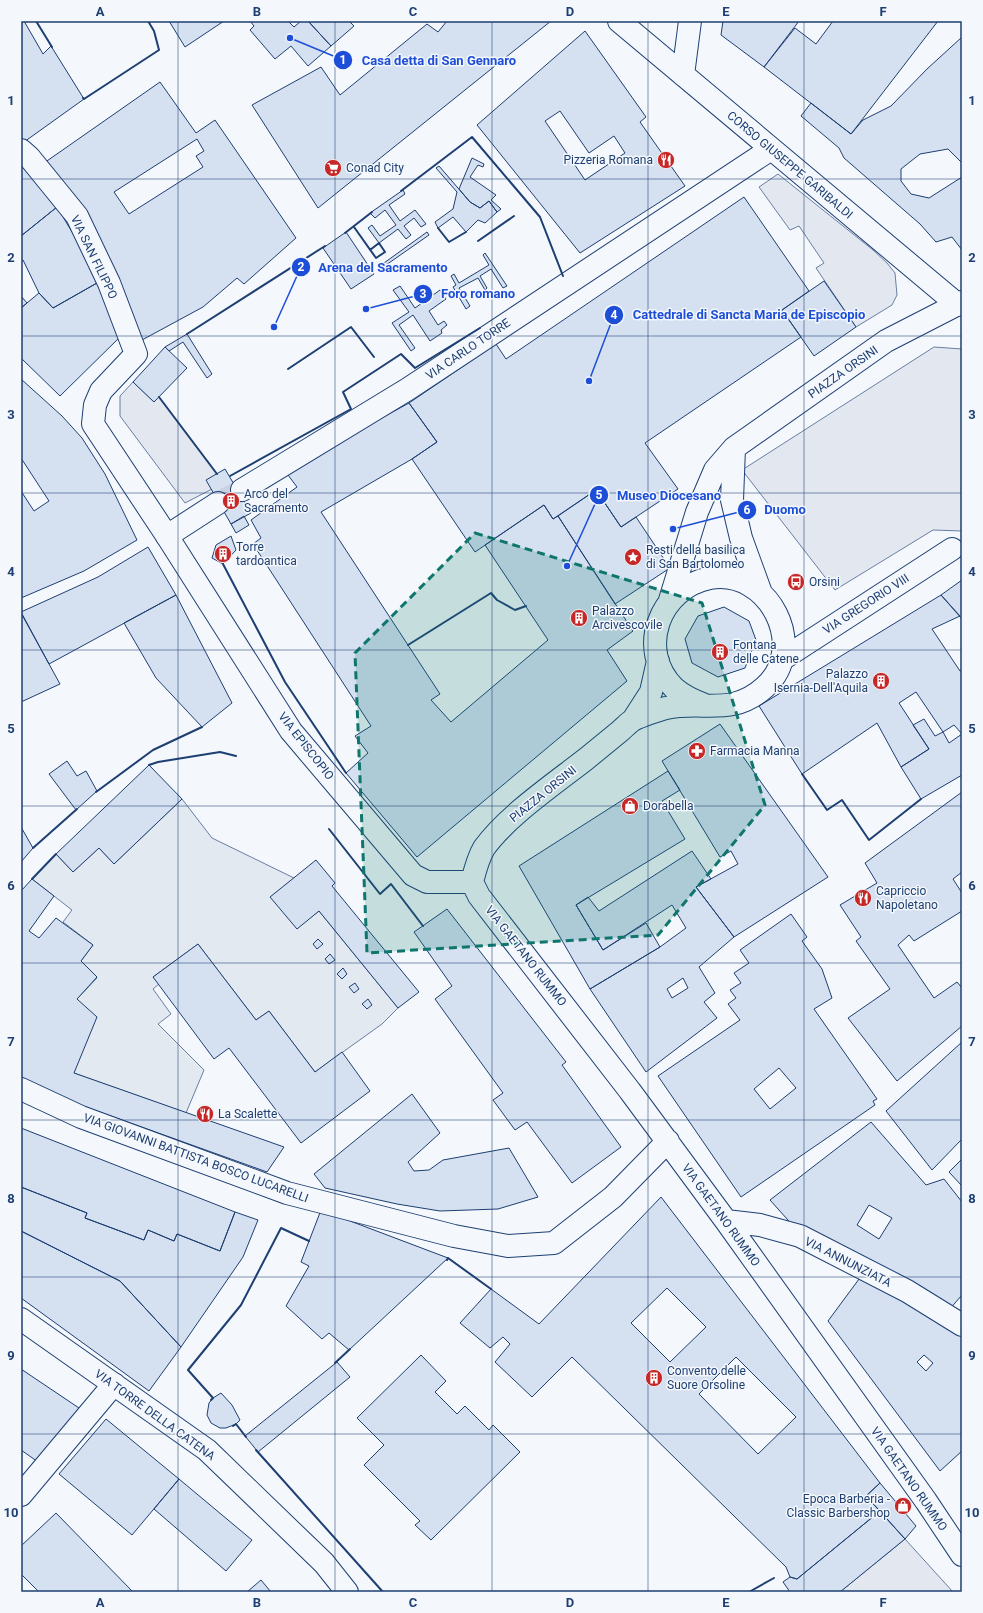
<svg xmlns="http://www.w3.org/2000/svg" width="983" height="1613" viewBox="0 0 983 1613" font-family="Roboto,sans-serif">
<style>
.green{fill:#e3e9f0;stroke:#687fa3}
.parking{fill:#e3e8f0;stroke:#687fa3}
.building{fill:#d5e0f0;stroke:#1d3f73;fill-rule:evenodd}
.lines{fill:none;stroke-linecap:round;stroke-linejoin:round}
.pedestrian-tunnel{stroke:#c9d2e0;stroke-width:22;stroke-dasharray:22 11;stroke-linecap:butt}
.pedestrian-casing{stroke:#1d3f73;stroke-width:24}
.minor-casing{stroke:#1d3f73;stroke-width:24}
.pedestrian{stroke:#f4f7fb;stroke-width:22}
.minor{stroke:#f4f7fb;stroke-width:22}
.wall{stroke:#1d3f73;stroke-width:2}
.marked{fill:#0f766e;fill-opacity:0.2;stroke:#0f766e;stroke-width:3;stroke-dasharray:8 5;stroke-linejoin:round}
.grid{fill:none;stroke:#1d3f73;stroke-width:1;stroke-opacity:0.55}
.labels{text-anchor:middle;stroke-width:3;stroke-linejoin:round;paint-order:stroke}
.poi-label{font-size:12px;fill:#1d3f73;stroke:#f4f7fb;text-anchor:start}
.street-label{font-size:12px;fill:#1d3f73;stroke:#f4f7fb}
.leader{fill:none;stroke:#1d4ed8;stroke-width:1.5}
.callout-dot{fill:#1d4ed8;stroke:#f4f7fb;stroke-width:1.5}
.mark-label{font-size:12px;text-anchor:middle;font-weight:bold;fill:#fff}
.callout-label{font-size:13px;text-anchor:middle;font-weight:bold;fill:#1d4ed8;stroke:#f4f7fb;stroke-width:3;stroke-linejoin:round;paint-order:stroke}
.neatline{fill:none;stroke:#1d3f73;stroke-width:1.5}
.grid-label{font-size:13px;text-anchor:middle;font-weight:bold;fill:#1d3f73}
</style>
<rect width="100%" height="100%" fill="#f4f7fb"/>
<path class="green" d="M182,799L212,838L294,878L271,897L297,928L319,911L398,1008L382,1024L315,1072L269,1011L256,1020L198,944L153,977L159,984L153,989L171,1014L158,1024L204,1070L186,1113L74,1073L77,999L97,978L81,961L93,945L63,922L72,910L32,879L56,854L73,872L99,848L114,864Z"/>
<path class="parking" d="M778,174L873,250L887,263L895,273L897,295L892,305L856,327L816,268L824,263L799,226L790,230L759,187Z
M934,347L962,349V531L933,530L835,590L742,470Z
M133,382L154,402L159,397L196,446L217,474L212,489L185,503L120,416V396Z
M905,1539L953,1592H840Z"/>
<path class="building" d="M21,21H24L43,54L51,46L84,99L24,142L21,139Z
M169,21H224L185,47Z
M250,21H288L294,27L301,21H308L331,46L308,66L291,46L275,59L250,30L254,26Z
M308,21H349L354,26L331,46Z
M447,21H551L318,208L252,105L321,67L340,95L427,24L438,32Z
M723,21H799L764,67L721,35Z
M833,21H938L851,134L764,67L795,28L816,44Z
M585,31L646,117L640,122L685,186L580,253L477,125ZM560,111L589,153L614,136L625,153L585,180L545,121Z
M962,37V163L948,149L920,154L901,169V181L911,194L929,198L962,177V250L952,237L936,242L920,224L844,158L839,148L801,116L811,103L851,134L863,120L891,106L927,69Z
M160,82L196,133L215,120L296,238L244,284L237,278L203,307L142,340L44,163ZM197,139L204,151L196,156L203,167L129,214L114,192Z
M472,158L484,164L483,167L478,165L470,177L496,195L491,200L501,209L497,212L489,201L480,208L470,202L459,189Z
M21,165L57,207L21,236Z
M439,166L470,202L480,208L489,201L497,212L485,223L478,220L466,232L453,217L438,228L435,222L453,209L457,192L436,168Z
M403,190L405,194L389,205L400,221L415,210L426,224L421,227L414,218L404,226L411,235L406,239L398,229L379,243L368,228L372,225L380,236L396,225L385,210L375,218L370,213Z
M744,197L809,291L782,310L801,337L645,443L678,489L621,527L596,490L553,519L544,505L475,552L412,459L437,442L409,403L496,344L506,359Z
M57,207L83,250L97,283L53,308L39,293L23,260L21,261V236Z
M346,232L374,274L351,289L323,248Z
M427,232L429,235L386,265L384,263Z
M485,253L507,286L503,288L491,269L480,276L487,288L485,290L478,278L459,288L470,306L466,309L453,287L456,285L451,276L454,274L459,283L489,265L483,255Z
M824,281L856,327L814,356L782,310Z
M97,283L120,337L60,396L21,358V308L39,293L53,308Z
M400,286L415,308L440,290L446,299L429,311L438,325L444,321L447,325L441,330L442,333L430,341L413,315L399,325L415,348L411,351L392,323L409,312L393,290Z
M21,296L27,303L21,308Z
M187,334L212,374L207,378L183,342L169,351L165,347Z
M165,347L187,368L154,402L133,382Z
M21,379L62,416L82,438L105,474L137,540L84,571L21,598V491L34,511L49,501L21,458Z
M409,403L437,442L412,459L321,512L440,694L431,700L451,722L548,640L485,545L544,505L553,519L558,516L633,631L607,650L627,681L417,857L346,773L368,753L355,736L371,726L253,544L261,538L251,520L297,487L285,471Z
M225,469L251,513L231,524L206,480Z
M596,490L621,527L636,517L670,568L615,604L558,516Z
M244,516L249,525L236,533L231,524Z
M231,536L236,550L223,564L212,558L216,545Z
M148,547L176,595L49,664L21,612L98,577Z
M962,580V619L941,595Z
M176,595L232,703L202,727L156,678L124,623Z
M941,595L960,616L932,629L960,671L962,670V734L954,725L943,732L916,692L899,703L929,749L901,767L877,723L802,774L759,706Z
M724,607L749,621L756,640L745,668L718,677L692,663L685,639L698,616Z
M21,613L60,684L21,702Z
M924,719L935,736L943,732L949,743L962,734V775L921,799L901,767L929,749L913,725Z
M720,724L828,877L734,937L696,887L738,864L731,851L720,857L662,761Z
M67,761L77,776L86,771L97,791L76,810L49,774Z
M149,765L182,799L114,864L99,848L73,872L56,854Z
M668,771L680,790L662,801L685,839L576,905L603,950L646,923L660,947L590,989L519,866Z
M962,792V872L953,879L962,893V911L914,941L909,935L898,945L934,998L957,982L962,988V1026L897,1081L848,1018L890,989L856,941L861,937L840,905L877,883L865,863Z
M21,827L33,848L21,862Z
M692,851L711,879L696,887L734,937L699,967L715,993L704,1002L717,1018L646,1072L590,989L660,947L686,928L672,905L603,950L576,905L588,897L599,911ZM683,978L688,988L672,998L667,989Z
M316,860L335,883L332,886L419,992L398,1008L319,911L297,929L270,897Z
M32,879L54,896L29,931L39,938L56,918L93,945L81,961L97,977L77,999L97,1017L74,1073L284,1147L267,1172L30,1087L21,1081V891Z
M447,909L566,1062L562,1065L621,1147L572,1183L527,1122L515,1130L493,1100L503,1093L435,999L452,986L414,932Z
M791,914L807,937L802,941L822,969L832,998L814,1009L877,1099L873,1101L875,1105L741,1197L658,1076L740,1020L728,1004L736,998L730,990L741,983L734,973L749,963L740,950ZM779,1068L796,1088L770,1109L754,1089Z
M318,939L323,944L317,949L313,944Z
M198,944L256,1020L269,1011L315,1072L342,1052L370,1091L301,1143L229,1048L214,1059L153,977Z
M330,954L335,960L329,964L325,959Z
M343,968L347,974L342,979L337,974Z
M355,983L359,989L354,993L349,987Z
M368,999L372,1005L367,1009L362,1004Z
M962,1042V1139L932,1170L886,1111Z
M412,1094L440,1133L408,1162L414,1171L429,1170L443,1160L509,1148L538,1197L498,1209L440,1211L397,1204L325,1188L314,1174Z
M871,1122L926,1185L944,1179L962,1202V1295L948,1311L796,1229L770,1200ZM869,1205L892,1218L879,1239L857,1225Z
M21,1128L235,1212L220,1251L177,1234L174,1241L148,1230L144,1240L85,1218L87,1213L21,1187Z
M962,1159V1186L949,1172Z
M21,1187L87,1213L85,1218L144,1240L148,1230L174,1241L177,1234L220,1251L235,1212L258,1220L243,1257L181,1347L120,1281L21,1231Z
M661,1197L880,1483L866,1496L880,1511L797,1579L790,1577L786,1567L572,1357L532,1397L495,1362L510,1344L503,1337L490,1348L460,1323L491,1289L539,1324ZM667,1288L706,1327L670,1362L631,1323ZM736,1357L796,1417L758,1454L699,1394Z
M321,1210L448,1258L349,1350L329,1333L322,1339L286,1306L309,1266L301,1262Z
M21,1231L120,1281L181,1347L149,1391L21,1298Z
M862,1275L962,1334V1451L940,1471L828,1321ZM924,1355L933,1363L926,1371L917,1362Z
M421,1355L446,1381L435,1392L457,1414L465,1406L489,1430L493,1425L520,1452L431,1540L415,1525L420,1521L364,1465L384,1445L357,1418Z
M337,1362L350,1377L258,1452L245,1436Z
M21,1369L79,1408L41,1464L21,1450Z
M221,1393L232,1405L240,1420L236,1424L226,1428H220L211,1423L207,1415L209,1403L213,1398Z
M106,1419L179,1479L132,1535L59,1474Z
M179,1479L252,1540L226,1571L154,1509Z
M880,1483L916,1526L905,1539L866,1496Z
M880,1511L905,1539L840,1592H790L783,1582L790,1577L797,1579Z
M56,1513L133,1592H39L21,1574V1546Z
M261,1580L271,1592H247Z"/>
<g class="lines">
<path class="pedestrian-tunnel" d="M218,503L242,490"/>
<defs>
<path id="pedestrian" d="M167,536L218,503"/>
<path id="minor" d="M619,21L958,305
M683,75L690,21
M21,150L29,157L77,216L109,283L136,354L101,391L95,405L93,424L167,536L291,731L413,875L427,882H472
M734,448L732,500L741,538L761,593
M242,490L408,389L771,149
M670,600L697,512L715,470L734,448L886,341L962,302
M781,660L952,549
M633,720L651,692L658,661
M472,882L479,896L630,1091L726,1221L926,1501L962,1555
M472,882C475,870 478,858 484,848C507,816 554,784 586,759C597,750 608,741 619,732C624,728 628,723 633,720C641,716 658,710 666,708C704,700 732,717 765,687C809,647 769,568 710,578C659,588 636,650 674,688C683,696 694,701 705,705
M21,1089L81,1117L287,1193L454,1236L508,1246L554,1243L613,1197L668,1141
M726,1221L760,1225L800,1236L907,1291L962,1325
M21,1319L207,1450L324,1563L347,1592
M21,1495L114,1384"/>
</defs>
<use href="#pedestrian" class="pedestrian-casing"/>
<use href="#minor" class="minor-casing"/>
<use href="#pedestrian" class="pedestrian"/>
<use href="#minor" class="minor"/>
<path class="wall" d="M36,21L52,47
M83,98L84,99L159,50L154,31L148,21
M401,191L472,137L540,217L563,276
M354,227L376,258L385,252L379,243L370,250
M438,228L449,242L466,232
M345,233L372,212
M478,241L514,216
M187,334L325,246
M288,369L351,327L374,357
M159,397L217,474
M230,476L351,409L343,392L401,354L415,368L480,328
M223,564L285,682L346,773
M408,645L491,593L497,600L515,610L526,606
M149,765L158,762L220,752L236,756
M802,774L827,810L842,800L869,840L921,799
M96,792L153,750L202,727
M329,829L380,894L391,884L423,926
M33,848L77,809
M32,879L56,854
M447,1260L448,1258L491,1289
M335,1363L350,1349
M211,1400L213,1398L188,1370L241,1305L281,1228L309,1241
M233,1426L236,1424L246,1437
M256,1450L383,1592
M749,1592L774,1578"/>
</g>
<path class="marked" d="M475,533L702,603L765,805L658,935L367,953L355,653Z"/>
<path class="grid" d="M178,21V1592M335,21V1592M492,21V1592M648,21V1592M804,21V1592M21,179H962M21,336H962M21,493H962M21,650H962M21,806H962M21,963H962M21,1120H962M21,1277H962M21,1434H962"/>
<defs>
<symbol id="restaurant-disc" viewBox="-11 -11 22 22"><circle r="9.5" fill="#c62828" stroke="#f4f7fb"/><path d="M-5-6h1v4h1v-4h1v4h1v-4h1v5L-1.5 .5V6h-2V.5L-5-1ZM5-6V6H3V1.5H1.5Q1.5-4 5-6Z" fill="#fff"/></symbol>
<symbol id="supermarket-disc" viewBox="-11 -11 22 22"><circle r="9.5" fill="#c62828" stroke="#f4f7fb"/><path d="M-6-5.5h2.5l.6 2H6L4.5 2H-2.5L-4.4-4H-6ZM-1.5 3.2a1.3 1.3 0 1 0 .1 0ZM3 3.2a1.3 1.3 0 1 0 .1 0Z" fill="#fff"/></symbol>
<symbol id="building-disc" viewBox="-11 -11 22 22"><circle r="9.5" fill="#c62828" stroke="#f4f7fb"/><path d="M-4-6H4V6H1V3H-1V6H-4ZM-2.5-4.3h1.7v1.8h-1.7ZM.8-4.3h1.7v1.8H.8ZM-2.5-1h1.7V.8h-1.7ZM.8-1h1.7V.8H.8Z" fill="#fff"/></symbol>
<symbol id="sight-disc" viewBox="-11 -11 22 22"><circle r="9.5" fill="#c62828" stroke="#f4f7fb"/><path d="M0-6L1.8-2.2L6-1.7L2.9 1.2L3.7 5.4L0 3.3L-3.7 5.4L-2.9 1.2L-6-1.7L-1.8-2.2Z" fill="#fff"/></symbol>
<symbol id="bus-disc" viewBox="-11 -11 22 22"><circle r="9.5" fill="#c62828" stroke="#f4f7fb"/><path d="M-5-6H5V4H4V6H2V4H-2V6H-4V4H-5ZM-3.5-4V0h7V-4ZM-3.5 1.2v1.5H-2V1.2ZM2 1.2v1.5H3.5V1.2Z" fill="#fff"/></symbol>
<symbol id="pharmacy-disc" viewBox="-11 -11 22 22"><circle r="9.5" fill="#c62828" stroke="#f4f7fb"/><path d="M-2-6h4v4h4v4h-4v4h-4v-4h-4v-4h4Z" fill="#fff"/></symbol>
<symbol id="shop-disc" viewBox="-11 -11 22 22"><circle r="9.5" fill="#c62828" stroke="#f4f7fb"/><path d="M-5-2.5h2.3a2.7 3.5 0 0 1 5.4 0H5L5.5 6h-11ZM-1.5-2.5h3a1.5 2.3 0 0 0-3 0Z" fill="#fff"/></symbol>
</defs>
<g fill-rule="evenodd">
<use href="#restaurant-disc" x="656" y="150" width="20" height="20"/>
<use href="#supermarket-disc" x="323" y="158" width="20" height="20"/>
<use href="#building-disc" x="221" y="491" width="20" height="20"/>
<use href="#building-disc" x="213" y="544" width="20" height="20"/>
<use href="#sight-disc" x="623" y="547" width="20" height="20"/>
<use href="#bus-disc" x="786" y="572" width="20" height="20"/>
<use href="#building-disc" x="569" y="608" width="20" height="20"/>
<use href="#building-disc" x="710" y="642" width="20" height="20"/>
<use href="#building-disc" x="871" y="671" width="20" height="20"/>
<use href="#pharmacy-disc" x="687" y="741" width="20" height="20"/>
<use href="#shop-disc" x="620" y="796" width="20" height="20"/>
<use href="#restaurant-disc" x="853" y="888" width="20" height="20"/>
<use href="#restaurant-disc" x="195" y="1104" width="20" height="20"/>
<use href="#building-disc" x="644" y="1368" width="20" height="20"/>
<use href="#shop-disc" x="893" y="1496" width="20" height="20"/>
</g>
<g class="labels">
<g class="poi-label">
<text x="653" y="164" text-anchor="end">Pizzeria Romana</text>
<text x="346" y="172">Conad City</text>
<text x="244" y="498">Arco del<tspan x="244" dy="14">Sacramento</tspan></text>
<text x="236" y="551">Torre<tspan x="236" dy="14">tardoantica</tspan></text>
<text x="646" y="554">Resti della basilica<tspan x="646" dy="14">di San Bartolomeo</tspan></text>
<text x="809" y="586">Orsini</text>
<text x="592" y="615">Palazzo<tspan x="592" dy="14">Arcivescovile</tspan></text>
<text x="733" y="649">Fontana<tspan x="733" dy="14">delle Catene</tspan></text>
<text x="868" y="678" text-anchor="end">Palazzo<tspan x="868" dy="14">Isernia-Dell'Aquila</tspan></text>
<text x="710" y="755">Farmacia Manna</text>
<text x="643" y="810">Dorabella</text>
<text x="876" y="895">Capriccio<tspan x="876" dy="14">Napoletano</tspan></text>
<text x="218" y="1118">La Scalette</text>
<text x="667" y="1375">Convento delle<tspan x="667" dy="14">Suore Orsoline</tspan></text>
<text x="890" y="1503" text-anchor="end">Epoca Barberia -<tspan x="890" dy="14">Classic Barbershop</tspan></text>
</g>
<g class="street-label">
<text transform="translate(790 165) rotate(40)" y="4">CORSO GIUSEPPE GARIBALDI</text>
<text transform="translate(94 257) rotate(64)" y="4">VIA SAN FILIPPO</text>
<text transform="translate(468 349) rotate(-34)" y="4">VIA CARLO TORRE</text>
<text transform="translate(843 372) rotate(-35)" y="4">PIAZZA ORSINI</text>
<text transform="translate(866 604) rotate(-33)" y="4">VIA GREGORIO VIII</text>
<text transform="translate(306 746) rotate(52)" y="4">VIA EPISCOPIO</text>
<text transform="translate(543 794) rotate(-39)" y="4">PIAZZA ORSINI</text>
<text transform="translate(526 956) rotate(52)" y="4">VIA GAETANO RUMMO</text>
<text transform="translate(196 1158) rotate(20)" y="4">VIA GIOVANNI BATTISTA BOSCO LUCARELLI</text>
<text transform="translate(721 1215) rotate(54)" y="4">VIA GAETANO RUMMO</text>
<text transform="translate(848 1262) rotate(27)" y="4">VIA ANNUNZIATA</text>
<text transform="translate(155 1415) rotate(36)" y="4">VIA TORRE DELLA CATENA</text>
<text transform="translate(909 1479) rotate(55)" y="4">VIA GAETANO RUMMO</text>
</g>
</g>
<path class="leader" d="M290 38L343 60M274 327L301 267M366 309L423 294M589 381L614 315M567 566L599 495M673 529L747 510"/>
<g class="callout-dot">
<circle cx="290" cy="38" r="4"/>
<circle cx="274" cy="327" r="4"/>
<circle cx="366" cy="309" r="4"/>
<circle cx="589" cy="381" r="4"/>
<circle cx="567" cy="566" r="4"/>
<circle cx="673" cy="529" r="4"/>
<circle cx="343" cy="60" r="10"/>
<circle cx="301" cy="267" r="10"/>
<circle cx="423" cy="294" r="10"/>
<circle cx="614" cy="315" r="10"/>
<circle cx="599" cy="495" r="10"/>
<circle cx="747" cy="510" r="10"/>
</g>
<g class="mark-label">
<text x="343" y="64">1</text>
<text x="301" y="271">2</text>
<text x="423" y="298">3</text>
<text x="614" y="319">4</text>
<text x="599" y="499">5</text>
<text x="747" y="514">6</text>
</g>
<g class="callout-label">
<text x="439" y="65">Casa detta di San Gennaro</text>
<text x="383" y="272">Arena del Sacramento</text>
<text x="478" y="298">Foro romano</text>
<text x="749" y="319">Cattedrale di Sancta Maria de Episcopio</text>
<text x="669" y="500">Museo Diocesano</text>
<text x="785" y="514">Duomo</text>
</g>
<rect width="983" height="1613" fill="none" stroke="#f4f7fb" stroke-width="44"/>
<rect x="22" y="22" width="939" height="1569" class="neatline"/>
<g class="grid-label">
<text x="100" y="16">A</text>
<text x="257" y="16">B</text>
<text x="413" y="16">C</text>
<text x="570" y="16">D</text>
<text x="726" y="16">E</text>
<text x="883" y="16">F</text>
<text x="11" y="105">1</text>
<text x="972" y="105">1</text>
<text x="11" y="262">2</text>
<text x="972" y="262">2</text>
<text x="11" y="419">3</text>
<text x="972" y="419">3</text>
<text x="11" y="576">4</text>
<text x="972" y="576">4</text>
<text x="11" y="733">5</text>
<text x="972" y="733">5</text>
<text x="11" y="890">6</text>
<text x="972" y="890">6</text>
<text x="11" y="1046">7</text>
<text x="972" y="1046">7</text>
<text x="11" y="1203">8</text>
<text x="972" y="1203">8</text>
<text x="11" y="1360">9</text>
<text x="972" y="1360">9</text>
<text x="11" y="1517">10</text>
<text x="972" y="1517">10</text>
<text x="100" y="1607">A</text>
<text x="257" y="1607">B</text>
<text x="413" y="1607">C</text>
<text x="570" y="1607">D</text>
<text x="726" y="1607">E</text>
<text x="883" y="1607">F</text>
</g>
</svg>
